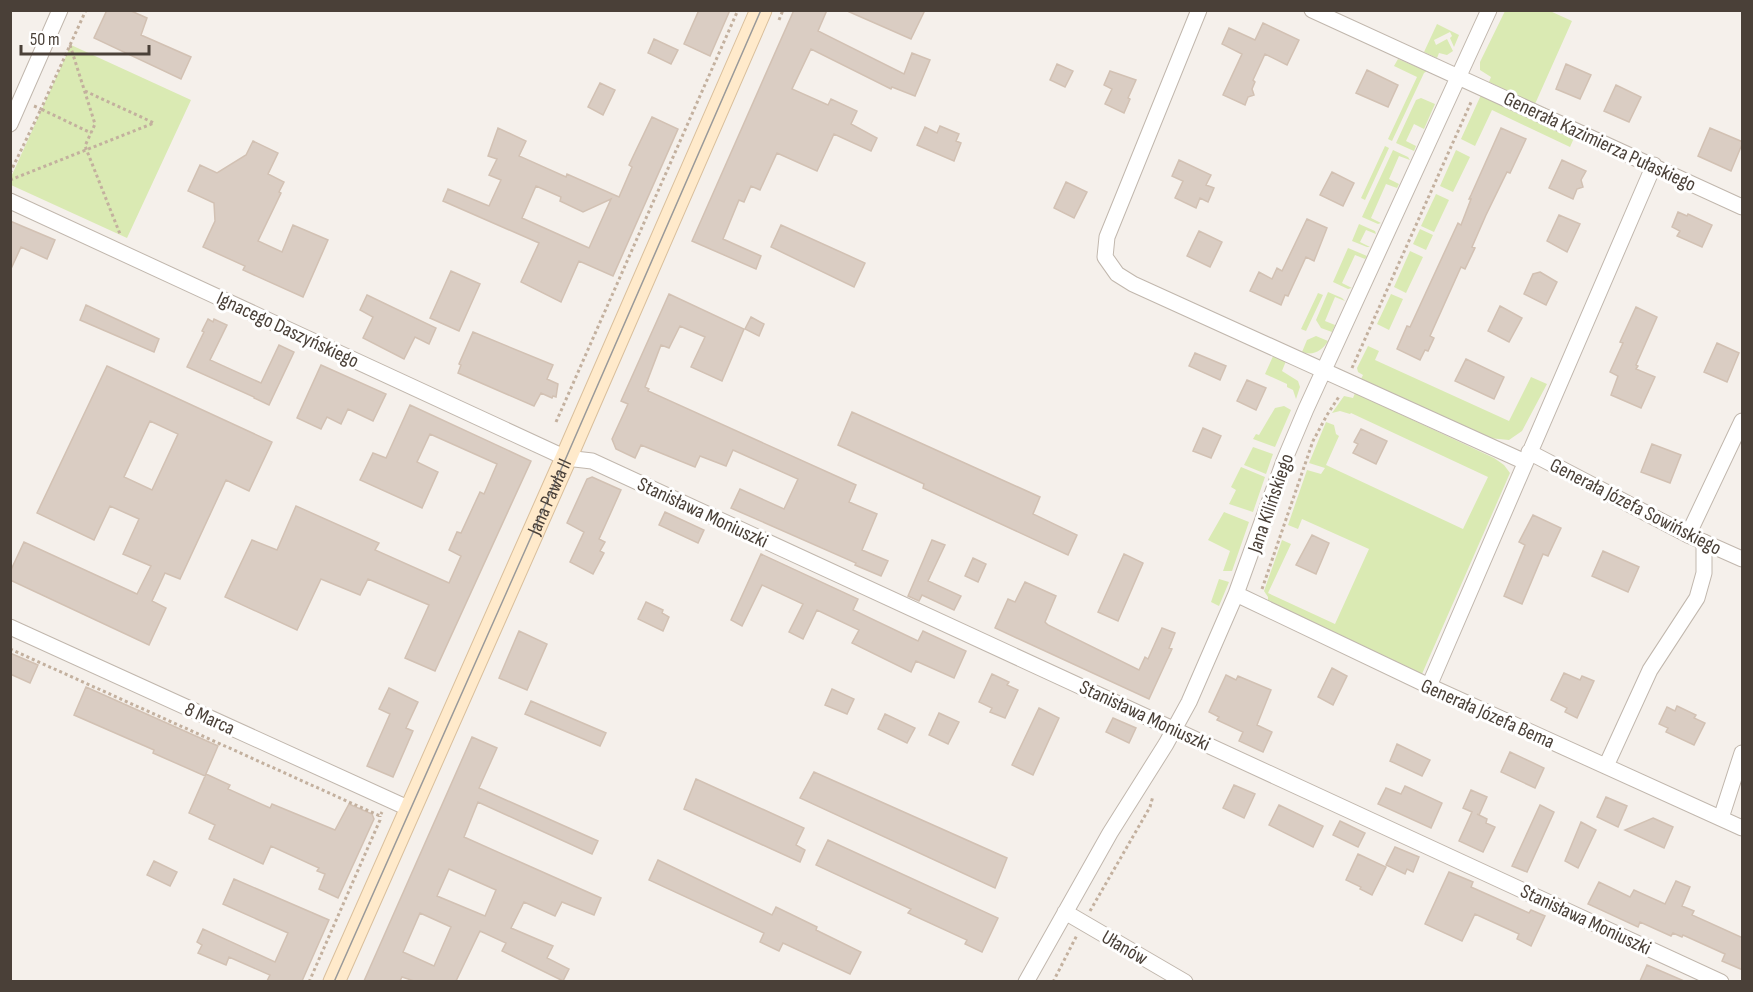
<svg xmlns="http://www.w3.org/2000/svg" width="1753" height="992" viewBox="0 0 1753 992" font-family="'Sofia Sans Condensed',sans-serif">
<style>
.green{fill:#daeab3}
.building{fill:#dacdc3;stroke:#d2c1b3;stroke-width:1.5;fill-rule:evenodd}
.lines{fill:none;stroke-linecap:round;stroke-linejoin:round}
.minor-casing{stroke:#c1b7ad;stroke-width:17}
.secondary-casing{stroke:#d9bf9c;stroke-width:23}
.path{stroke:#c3b09e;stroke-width:3;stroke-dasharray:3 3;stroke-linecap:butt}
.minor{stroke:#fff;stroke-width:15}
.secondary{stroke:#ffeacb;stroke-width:21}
.tram{stroke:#999;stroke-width:1.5}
.labels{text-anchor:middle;stroke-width:6;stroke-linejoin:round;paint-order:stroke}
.street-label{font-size:20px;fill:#4a4038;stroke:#fff}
</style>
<rect width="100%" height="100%" fill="#f5f0eb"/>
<path class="green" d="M1505,11H1550L1572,21L1535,104L1489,82L1491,77L1480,70V62Z
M1437,24L1459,35L1454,47L1450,38L1452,36L1450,32L1434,40L1436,45L1447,39L1453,51L1447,55L1439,53L1437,58L1424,52Z
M71,45L191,100L127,238L11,185V177Z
M1398,59L1427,71L1424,73L1392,141L1388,139L1417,77L1394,66Z
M1481,95L1574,138L1570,147L1492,110L1475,146L1461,139Z
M1421,98L1435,104L1424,129L1414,124L1406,141L1416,146L1414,151L1396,143L1416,100Z
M1385,146L1389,148L1365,200L1361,198Z
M1393,150L1408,157L1410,160L1399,156L1389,179L1399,184L1397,188L1386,184L1371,218L1381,223L1378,224L1362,217Z
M1456,150L1470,157L1453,192L1440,186Z
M1436,194L1449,200L1434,232L1421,226Z
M1359,224L1375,231L1376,234L1366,230L1360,242L1370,247H1367L1352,241Z
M1420,229L1433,235L1426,250L1413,244Z
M1348,248L1367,256L1365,259L1355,255L1342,283L1352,288L1348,289L1333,282Z
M1410,251L1423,257L1406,293L1394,287Z
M1328,292L1342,298L1345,301L1335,297L1325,321L1335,325L1332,332L1321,328L1316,320Z
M1318,293L1323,295L1306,331L1301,329Z
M1391,294L1403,299L1389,330L1377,324Z
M1316,336L1328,341C1322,351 1313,356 1302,352L1307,340Z
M1368,346L1379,351L1375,360L1509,421L1531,377L1547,384L1522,431L1509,440L1489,438L1361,379L1363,375L1358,372L1357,368Z
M1274,354L1286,361L1282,371L1298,381L1300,387L1296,399L1293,390L1287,387V384L1265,374Z
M1355,393L1494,458L1504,465L1510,473L1422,674L1387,660L1268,602V597L1264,591L1282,540L1291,544L1268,593L1335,624L1369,549L1302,519L1298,529L1288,525L1307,470L1321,474L1325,468L1309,463L1326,422L1334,425L1336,434L1339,436L1326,465L1463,529L1488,477L1351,413L1350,414L1340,411L1332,413L1344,396L1353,398Z
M1284,406L1291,410L1275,447L1253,439L1256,434L1259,435L1275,408Z
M1253,447L1273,454L1266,474L1244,465Z
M1241,467L1265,477L1253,512L1229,504L1236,490L1231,487Z
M1224,512L1249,522L1232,571H1223L1230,551L1208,540Z
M1219,579L1229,582L1219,606L1211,602Z"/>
<path class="building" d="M107,10H129L147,18L141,35L191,57L181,79L94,38Z
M699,10H730L710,56L684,44Z
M794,10H827L818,31L904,74L912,53L930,60L915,96L892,87L891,89L811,49L792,89L828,105L831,99L857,111L851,124L877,138L871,151L834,134L817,171L777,153L760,190L751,186L744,202L739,200L723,239L761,256L756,269L692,241Z
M845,10H925L911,39Z
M1263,23L1299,40L1287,65L1265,54L1253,80L1255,82L1252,89L1254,95L1248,97L1245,105L1223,95L1242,54L1222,44L1229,28L1255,40Z
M654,39L678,50L671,64L648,53Z
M1057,64L1073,71L1065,87L1050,80Z
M1566,64L1591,75L1580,99L1556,89Z
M1367,70L1398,85L1388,107L1356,93Z
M1110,71L1136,80L1128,98L1130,99L1124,113L1105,104L1112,89L1104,85Z
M600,83L615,90L603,115L588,107Z
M1616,85L1641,97L1629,122L1604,111Z
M652,117L678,129L613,276L579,261L561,302L521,282L539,243L443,201L448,189L489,206L501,180L489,175L497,159L488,156L498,128L526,141L519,156L566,177L567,174L619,197L632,167L629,165ZM536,186L561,197L560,201L583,212L611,199L589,248L522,218Z
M940,126L959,134L956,141L961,143L954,161L917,145L925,127L937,133Z
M1501,128L1526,139L1510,173L1507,172L1486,215L1472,247L1475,248L1465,269L1461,267L1430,336L1434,338L1428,351L1425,350L1420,360L1397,349L1407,326L1410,327L1458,223L1461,225L1471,199H1469L1471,195Z
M1710,128L1743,142L1731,171L1698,156Z
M253,141L278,153L268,174L284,182L279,192L281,193L258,241L282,252L293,225L328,240L303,297L243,270L245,266L203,247L215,221L214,203L188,191L200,165L217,173L246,155Z
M1179,160L1211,175L1206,185L1214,188L1208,202L1200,198L1196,208L1175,198L1183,181L1172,176Z
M1562,160L1586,171L1581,180L1583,187L1577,189L1573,199L1549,188Z
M1332,172L1354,183L1343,206L1320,195Z
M1066,182L1087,192L1074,218L1054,208Z
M1678,212L1687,216L1688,214L1712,225L1702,247L1677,236L1680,231L1672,227Z
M1559,215L1580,224L1567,252L1547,241Z
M1307,219L1327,228L1314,261L1306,257L1288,296L1285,295L1281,305L1250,291L1259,272L1272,279L1277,268L1282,271Z
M10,221L55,240L47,259L21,247L10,271Z
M781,225L865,263L854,287L771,247Z
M1199,231L1222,242L1210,267L1187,256Z
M451,271L480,284L459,331L430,318Z
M1540,272L1557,282L1546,305L1524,294L1533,274Z
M669,294L744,329L722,381L691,367L705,337L680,326L669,348L661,345L645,387L649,389L648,391L856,485L849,502L877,514L862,550L888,561L881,576L855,565L856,563L731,508L740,489L784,509L798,479L733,450L726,466L700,456L695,467L641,445L635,458L616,449L612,439L628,404L621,401Z
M367,295L436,328L429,344L415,337L404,359L363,338L373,317L360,310Z
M86,305L159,339L154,352L80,320Z
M1500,306L1522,318L1509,342L1488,331Z
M1636,307L1657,317L1636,365L1638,366L1636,369L1655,377L1641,408L1611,395L1618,376L1610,372L1623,343L1620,342Z
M751,317L764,324L759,336L745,329Z
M208,319L213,322L214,319L227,325L210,360L261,383L279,345L294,352L269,405L254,398V397L187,367L204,332L202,331Z
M473,332L553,365L547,379L558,384L556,397L553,396L552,398L541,393L534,406L458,373L461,365L459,364Z
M1717,343L1739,353L1727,382L1704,372Z
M1195,353L1226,366L1220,380L1189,366Z
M1466,359L1504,377L1494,399L1455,381Z
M321,365L386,394L373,421L348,409L341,424L327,417L321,429L297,418Z
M107,366L272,442L249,491L226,480L180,579L165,573L152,601L166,608L149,645L10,580V572L24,542L137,594L151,566L123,554L139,519L110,506L94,540L37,513ZM150,421L178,434L152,490L124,477Z
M1247,380L1266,388L1256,410L1237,401Z
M410,405L531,461L435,671L405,658L429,605L368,579L360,595L321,579L297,630L225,597L252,540L277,550L296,506L379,543L375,550L449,583L461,556L449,550L457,532L461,533L480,492L484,494L497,464L430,434L417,462L438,472L422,508L360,480L373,453L386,458Z
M852,412L1040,497L1033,514L1077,535L1068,555L923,488L924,484L838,445Z
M1203,428L1221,436L1211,458L1193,451Z
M1361,429L1387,441L1376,464L1353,453L1358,444L1354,442Z
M1652,444L1681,455L1670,483L1641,472Z
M592,477L621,490L599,539L605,542L600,551L604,553L593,574L570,562L584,532L567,523L587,479Z
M665,512L704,530L698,543L659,525Z
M1533,515L1561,528L1548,556L1543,554L1522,604L1504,596L1525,545L1519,542Z
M1312,535L1329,543L1316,574L1296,565Z
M932,540L945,545L928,581L961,596L954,610L922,595L919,601L908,596Z
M1603,551L1639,567L1628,592L1592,576Z
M761,554L858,599L853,610L918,641L923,631L966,651L954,678L916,661L911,672L852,643L859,630L817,610L803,639L789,632L803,604L762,585L742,626L731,620Z
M1124,554L1143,563L1118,621L1098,612Z
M973,558L986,564L978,582L965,576Z
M1025,582L1056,596L1045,622L1048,625L1139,670L1145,657L1148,659L1162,628L1175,633L1169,648L1172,649L1149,699L995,628L1008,599L1015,602Z
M646,602L663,610L662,613L669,617L663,631L638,619Z
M519,631L547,644L527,690L499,678Z
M10,653L38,665L30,683L10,674Z
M1332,668L1347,676L1333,705L1318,697Z
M1564,673L1580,680L1582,676L1594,681L1577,718L1565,712L1567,708L1551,700Z
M992,674L1009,682L1007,685L1018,690L1005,718L990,712L992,708L979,702Z
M1226,675L1236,680L1238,676L1271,690L1257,725L1272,732L1263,752L1239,741L1243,732L1217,720L1219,717L1209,712Z
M86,687L218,746L205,776L153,753L154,750L74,715Z
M389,688L418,702L406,728L413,731L393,777L367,766L390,714L379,709Z
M832,689L854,699L847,714L825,705Z
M531,701L606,733L600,746L525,714Z
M1677,706L1696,715L1694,718L1705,723L1694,745L1666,732L1668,728L1659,724L1667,707L1675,711Z
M1039,708L1059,718L1033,775L1012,765Z
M939,713L959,722L948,744L929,735Z
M885,714L915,728L907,743L878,729Z
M1113,718L1136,728L1129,743L1106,732Z
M472,737L497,748L479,788L598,841L592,854L478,802L464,837L601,898L594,915L562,902L555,916L524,902L511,928L553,946L547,958L569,969L563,981L502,951L506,943L480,931L456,981H414L402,977L400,981H364ZM449,869L496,890L485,916L437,896ZM420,913L451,927L434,966L403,952Z
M1397,744L1430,760L1422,776L1390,761Z
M1510,752L1544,768L1535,788L1501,772Z
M814,772L1007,858L995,888L800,798Z
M206,774L230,785L228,789L270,808L272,804L335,830L349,804L372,814L374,819L338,898L319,889L325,874L317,871L319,868L271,846L263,864L209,839L215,825L189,813Z
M696,779L804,828L796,845L805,850L800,862L684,809Z
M1234,785L1255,794L1244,818L1223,808Z
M1405,786L1442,803L1431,828L1378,804L1386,788L1401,794Z
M1471,790L1487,797L1479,815L1477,814L1487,819L1486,823L1495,827L1483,852L1459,841L1472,812L1463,808Z
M1606,797L1627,806L1618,827L1597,817Z
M1279,805L1323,826L1313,847L1269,825Z
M1540,805L1554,812L1527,872L1512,866Z
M1653,818L1673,827L1664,848L1625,830Z
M1340,821L1365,833L1358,847L1333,835Z
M1581,822L1596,830L1578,868L1565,861Z
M828,840L998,918L982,952L965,944L967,940L908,913L911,909L816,865Z
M1395,847L1419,857L1413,872L1407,869L1405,874L1386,865Z
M1358,854L1386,867L1372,895L1360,889L1361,887L1346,880Z
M658,860L772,915L776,907L817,927L816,930L861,952L850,974L783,943L779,951L760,942L764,933L649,880Z
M154,861L177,872L170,886L147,875Z
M1449,872L1473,882L1471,887L1529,913L1531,910L1545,916L1531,946L1517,939L1519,934L1475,914L1462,941L1425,924Z
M234,879L329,920L302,981H267L270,975L229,957L226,965L198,953L202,945L197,942L203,929L275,962L288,933L223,904Z
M1676,881L1690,887L1682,906L1694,911L1692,915L1743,938V970L1722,961L1725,954L1683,935L1682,937L1673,933L1671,936L1640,922L1638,927L1588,904L1599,882L1630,897L1634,890L1665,904Z
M1647,965L1684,981H1640Z"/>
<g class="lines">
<defs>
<path id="minor" d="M1199,10L1107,237L1105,257L1117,274L1133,284L1525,462
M1312,10L1742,207
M10,124L60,10
M10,201L566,458L592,461L1721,982
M1529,452L1688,535L1742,559
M1688,535L1742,421
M1236,594L1429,686L1742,828
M10,627L410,809
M1429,686L1654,165
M1606,766L1650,670L1697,598L1704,573V542
M1721,818L1742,753
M1065,912L1185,982
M1026,982L1110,833L1166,744L1189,702L1236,594L1284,461L1306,409L1489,10"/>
<path id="secondary" d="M334,982L566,458L761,10"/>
</defs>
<use href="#minor" class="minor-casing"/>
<use href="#secondary" class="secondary-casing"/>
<path class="path" d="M779,20L783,10
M70,45L95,124L85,146L120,234
M34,106L41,109L86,10
M10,173L41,109L91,133
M10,180L154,123L85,91
M1352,368L1472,100
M556,422L738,10
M1262,589L1313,441L1327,415L1340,395
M10,649L380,816L382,812
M1090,911L1150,807L1153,796
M309,982L380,820V816
M1053,982L1077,935"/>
<use href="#minor" class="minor"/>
<use href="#secondary" class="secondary"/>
<path class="tram" id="s1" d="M334,982L566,458L761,10"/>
</g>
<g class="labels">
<g class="street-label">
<text transform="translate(1600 141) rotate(25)" y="7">Generała Kazimierza Pułaskiego</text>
<text transform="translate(288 329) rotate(25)" y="7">Ignacego Daszyńskiego</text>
<text dy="7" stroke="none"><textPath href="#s1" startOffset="531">Jana Pawła II</textPath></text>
<text transform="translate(1270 503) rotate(-71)" y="7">Jana Kilińskiego</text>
<text transform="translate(1636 506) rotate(27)" y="7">Generała Józefa Sowińskiego</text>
<text transform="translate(703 512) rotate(25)" y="7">Stanisława Moniuszki</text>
<text transform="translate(1488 713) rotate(24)" y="7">Generała Józefa Bema</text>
<text transform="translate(1145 715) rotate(25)" y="7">Stanisława Moniuszki</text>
<text transform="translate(210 718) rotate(24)" y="7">8 Marca</text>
<text transform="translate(1586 919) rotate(25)" y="7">Stanisława Moniuszki</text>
<text transform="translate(1125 947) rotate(30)" y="7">Ułanów</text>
</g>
</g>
<rect width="1753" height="992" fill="none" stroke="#4a4038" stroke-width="24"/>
<path d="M21 45v9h128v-9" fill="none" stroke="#4a4038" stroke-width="3"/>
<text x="30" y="45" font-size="18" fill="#4a4038" stroke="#ffffff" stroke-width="4.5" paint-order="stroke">50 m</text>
</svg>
